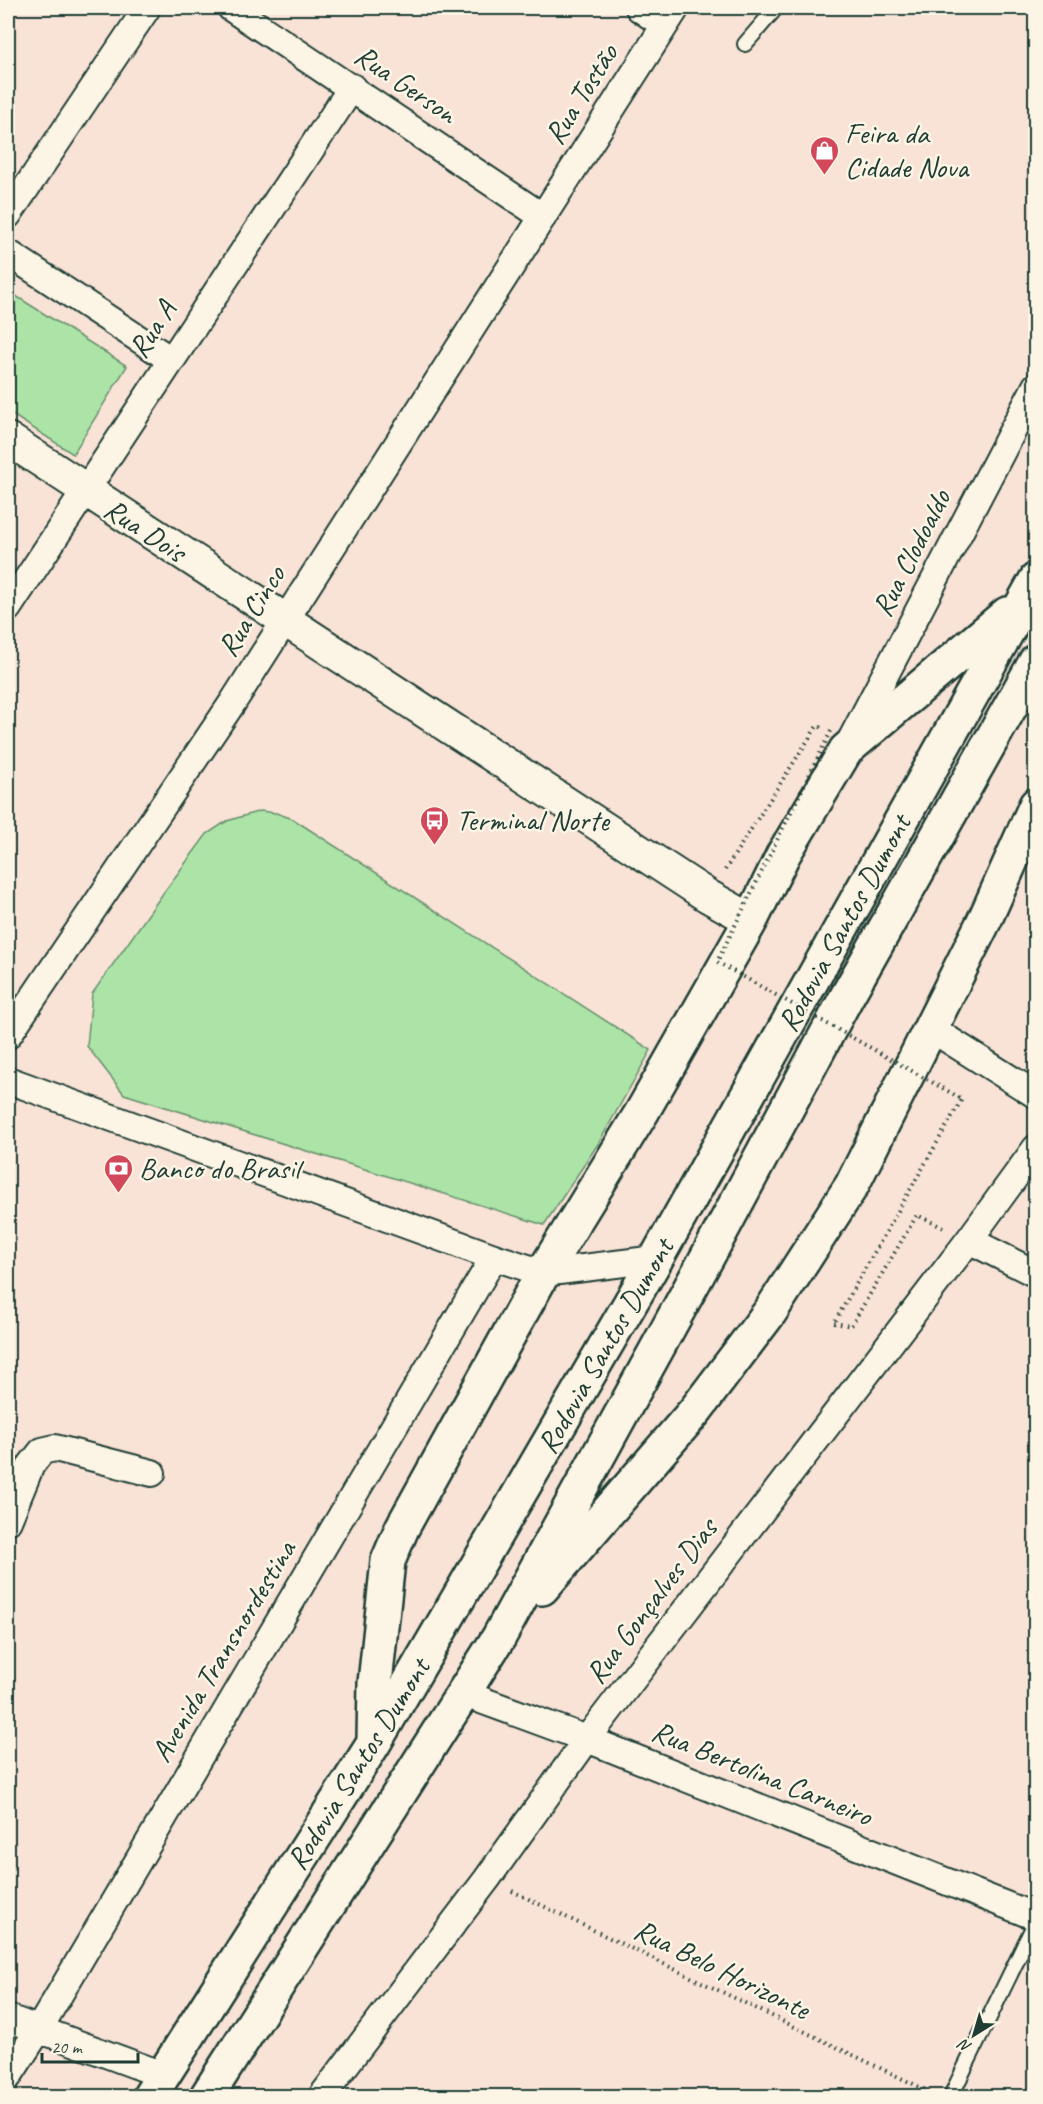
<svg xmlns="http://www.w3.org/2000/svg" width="1043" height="2104" viewBox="0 0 1043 2104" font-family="Caveat,sans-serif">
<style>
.green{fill:#ace3a6;stroke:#66906d;stroke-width:1.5}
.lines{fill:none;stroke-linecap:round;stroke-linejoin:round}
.service-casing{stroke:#1f3d34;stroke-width:18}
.minor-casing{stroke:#1f3d34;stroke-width:30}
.tertiary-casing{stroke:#1f3d34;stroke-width:36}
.trunk-casing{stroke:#1f3d34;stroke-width:38}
.path{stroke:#1f3d34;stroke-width:4;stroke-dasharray:1.5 4.5;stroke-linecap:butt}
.service{stroke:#fcf5e5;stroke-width:14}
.minor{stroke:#fcf5e5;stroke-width:26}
.tertiary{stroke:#fcf5e5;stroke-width:32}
.trunk{stroke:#fcf5e5;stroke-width:33}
.path-bridge{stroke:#1f3d34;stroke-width:4;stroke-dasharray:1.5 4.5;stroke-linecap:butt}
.labels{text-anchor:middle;stroke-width:5;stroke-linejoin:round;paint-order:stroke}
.street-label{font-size:30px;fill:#1f3d34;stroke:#fcf5e5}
.poi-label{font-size:30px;fill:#1f3d34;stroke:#fcf5e5;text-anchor:start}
</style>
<rect width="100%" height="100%" fill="#f9e2d6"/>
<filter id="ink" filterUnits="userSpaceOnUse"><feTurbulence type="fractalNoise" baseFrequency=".0167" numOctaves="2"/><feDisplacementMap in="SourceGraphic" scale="12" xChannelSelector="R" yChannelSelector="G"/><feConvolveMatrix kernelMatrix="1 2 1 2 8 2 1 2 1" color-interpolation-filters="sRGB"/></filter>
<g filter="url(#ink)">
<path class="green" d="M8,291L127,366L73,454L8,412Z
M260,811L276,813L293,819L651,1050L598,1144L544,1225L124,1094L87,1046L92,994L164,892L207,834L227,821Z"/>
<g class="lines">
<defs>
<path id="service" d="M745,44L776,8
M951,2096L1036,1921"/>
<path id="minor" d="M231,8L543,217
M639,8L664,25
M8,215L147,8
M8,253L171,360
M8,608L352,87
M850,742L1036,386
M930,1028L1036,1095
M8,1035L233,702L676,8
M8,1080L494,1257L543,1273L656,1259
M969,1240L1036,1274
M8,1521L31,1465L42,1451L55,1448L152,1473
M462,1693L587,1739L1036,1917
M8,2018L163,2075
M8,2077L39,2029L494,1257
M322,2096L487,1879L587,1739L969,1240L1036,1148"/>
<path id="tertiary" d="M8,439L708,896L751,920"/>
<path id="trunk" d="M542,1588L695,1411L770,1312L852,1185L986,917L1036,805
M374,1740L375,1683L388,1561L402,1528L543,1273L642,1112L751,920L783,855L846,750L1007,614
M150,2096L374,1743L656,1259L1036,580
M207,2096L499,1637L710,1252L846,998L1036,661"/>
</defs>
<use href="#service" class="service-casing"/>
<use href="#minor" class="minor-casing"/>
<use href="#tertiary" class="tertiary-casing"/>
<use href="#trunk" class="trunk-casing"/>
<path class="path" d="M725,870L817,726L824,728
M834,1323L851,1326L917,1215L944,1228
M512,1891L930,2092"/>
<use href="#service" class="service"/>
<use href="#minor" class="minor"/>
<use href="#tertiary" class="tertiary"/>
<use href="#trunk" class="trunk"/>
<path class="path-bridge" d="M831,731L717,962L962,1099L834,1323"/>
</g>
</g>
<defs>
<symbol id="shop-pin" viewBox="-11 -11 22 30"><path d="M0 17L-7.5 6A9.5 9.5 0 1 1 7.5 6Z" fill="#d1495b" stroke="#fcf5e5"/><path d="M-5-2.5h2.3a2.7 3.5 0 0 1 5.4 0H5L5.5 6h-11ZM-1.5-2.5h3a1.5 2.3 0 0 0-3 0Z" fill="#fff"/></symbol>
<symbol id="bus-pin" viewBox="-11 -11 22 30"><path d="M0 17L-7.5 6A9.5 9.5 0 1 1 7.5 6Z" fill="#d1495b" stroke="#fcf5e5"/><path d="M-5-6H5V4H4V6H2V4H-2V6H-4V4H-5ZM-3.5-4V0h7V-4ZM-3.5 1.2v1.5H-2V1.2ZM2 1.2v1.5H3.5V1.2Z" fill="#fff"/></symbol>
<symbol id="bank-pin" viewBox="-11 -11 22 30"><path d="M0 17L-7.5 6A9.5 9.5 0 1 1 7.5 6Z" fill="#d1495b" stroke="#fcf5e5"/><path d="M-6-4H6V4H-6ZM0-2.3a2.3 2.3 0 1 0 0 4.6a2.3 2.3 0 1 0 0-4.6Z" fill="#fff"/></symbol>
</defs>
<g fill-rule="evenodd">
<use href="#shop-pin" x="808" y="134" width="33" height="45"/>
<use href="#bus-pin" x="418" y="804" width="33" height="45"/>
<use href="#bank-pin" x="102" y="1152" width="33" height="45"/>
</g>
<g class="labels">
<g class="street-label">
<text transform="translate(406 84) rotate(34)" y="10">Rua Gerson</text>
<text transform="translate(581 94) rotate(-58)" y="10">Rua Tostão</text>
<text transform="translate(152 329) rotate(-57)" y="10">Rua A</text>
<text transform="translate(145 530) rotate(33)" y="10">Rua Dois</text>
<text transform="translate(911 553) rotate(-63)" y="10">Rua Clodoaldo</text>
<text transform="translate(251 611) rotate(-58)" y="10">Rua Cinco</text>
<text transform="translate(844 923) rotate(-61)" y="10">Rodovia Santos Dumont</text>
<text transform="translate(605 1346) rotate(-60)" y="10">Rodovia Santos Dumont</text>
<text transform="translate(651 1601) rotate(-53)" y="10">Rua Gonçalves Dias</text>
<text transform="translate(223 1651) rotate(-59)" y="10">Avenida Transnordestina</text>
<text transform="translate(358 1764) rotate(-58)" y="10">Rodovia Santos Dumont</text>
<text transform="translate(762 1773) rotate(22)" y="10">Rua Bertolina Carneiro</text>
<text transform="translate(722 1969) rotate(26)" y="10">Rua Belo Horizonte</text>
</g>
<g class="poi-label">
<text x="845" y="143">Feira da<tspan x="845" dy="34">Cidade Nova</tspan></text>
<text x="456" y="830">Terminal Norte</text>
<text x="139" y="1178">Banco do Brasil</text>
</g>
</g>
<rect width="1043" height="2104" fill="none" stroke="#fcf5e5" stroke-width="30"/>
<rect x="15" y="15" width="1013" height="2074" fill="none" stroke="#1f3d34" stroke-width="2" filter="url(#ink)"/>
<g transform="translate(974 2035) rotate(217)" stroke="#fcf5e5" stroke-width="4.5" paint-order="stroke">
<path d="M0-4.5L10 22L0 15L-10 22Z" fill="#1f3d34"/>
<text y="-9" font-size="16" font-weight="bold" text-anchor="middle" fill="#1f3d34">N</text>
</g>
<path d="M42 2053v9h96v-9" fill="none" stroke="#1f3d34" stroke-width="3"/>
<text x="51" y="2053" font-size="18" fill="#1f3d34" stroke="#fcf5e5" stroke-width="4.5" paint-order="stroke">20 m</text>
</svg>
